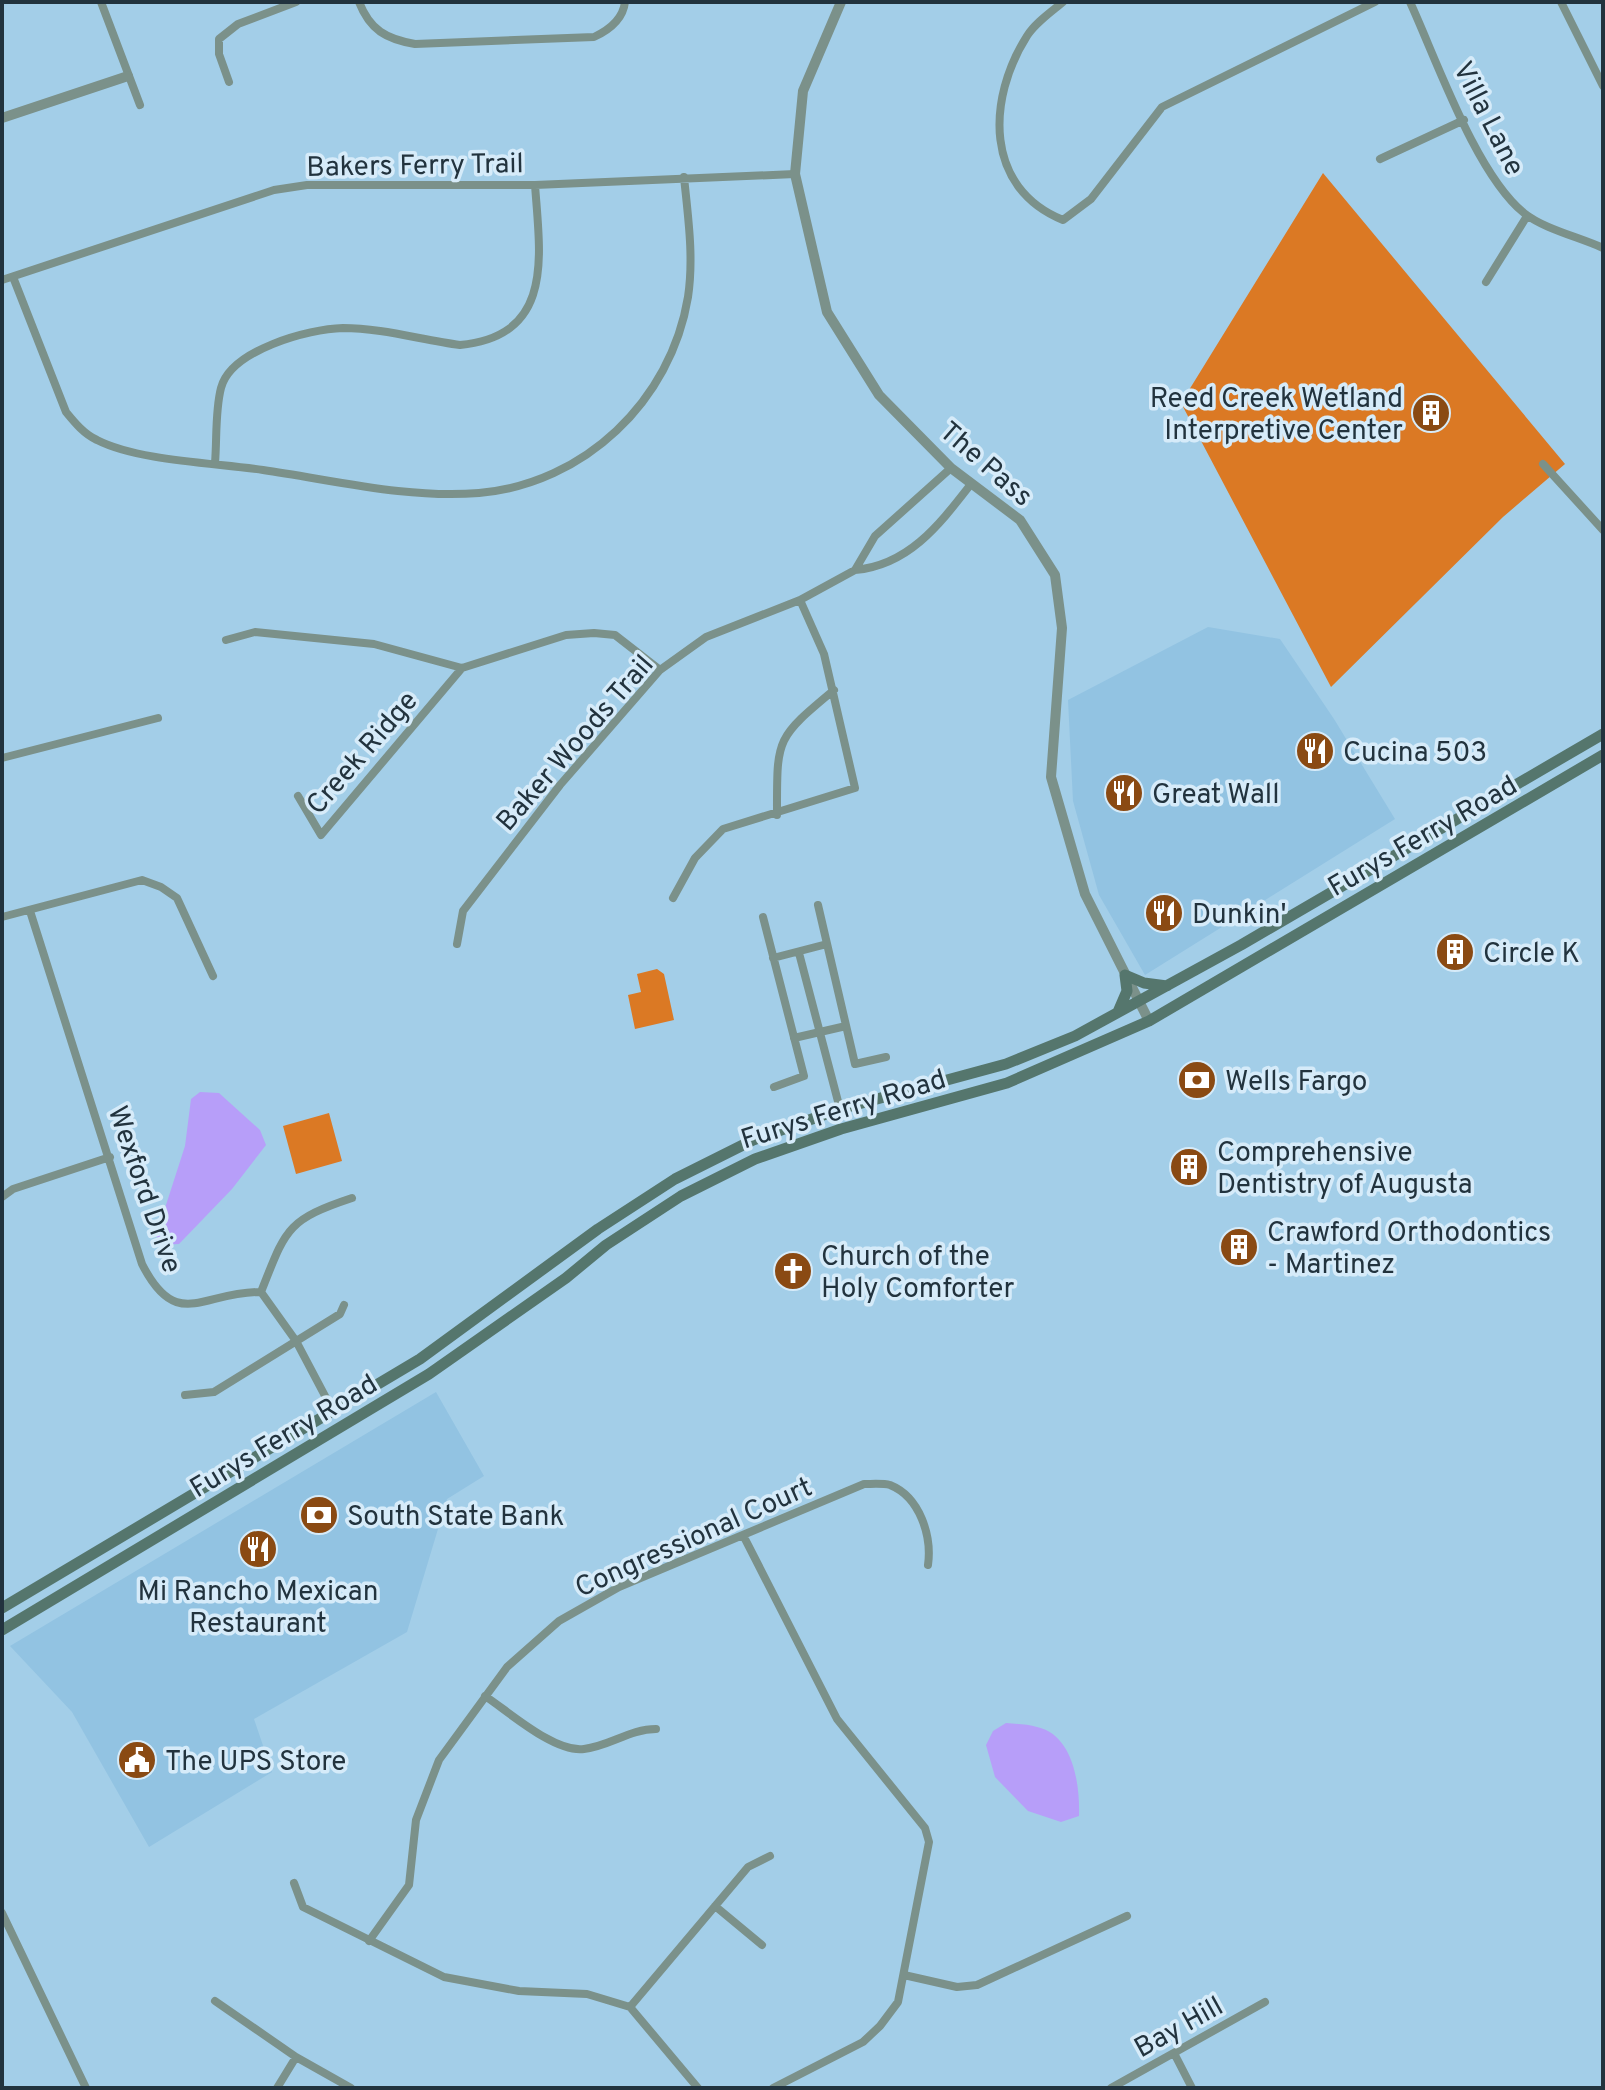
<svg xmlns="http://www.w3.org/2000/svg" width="1605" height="2090" viewBox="0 0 1605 2090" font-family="Overpass,sans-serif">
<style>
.built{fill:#92c3e2}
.green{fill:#db7924}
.water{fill:#b79ef9}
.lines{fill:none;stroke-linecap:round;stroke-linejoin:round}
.minor{stroke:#7b918a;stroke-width:8}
.tertiary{stroke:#7b918a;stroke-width:10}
.secondary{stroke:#55766d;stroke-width:11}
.labels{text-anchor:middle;stroke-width:7;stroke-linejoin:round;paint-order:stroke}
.street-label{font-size:28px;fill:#22333e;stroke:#d6ebf9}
.poi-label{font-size:28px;fill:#22333e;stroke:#d6ebf9;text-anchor:start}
</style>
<rect width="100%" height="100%" fill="#a3cee8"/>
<path class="built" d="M1208,627L1280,639L1334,719L1395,819L1145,975L1099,895L1073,801L1068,700Z
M436,1392L484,1476L447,1499L407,1632L254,1719L272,1772L149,1847L72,1712L10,1646Z"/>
<path class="green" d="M1323,173L1565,464L1503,517L1331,687L1181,403Z
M657,969L664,974L674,1020L635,1029L628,995L641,992L637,974Z
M329,1113L342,1161L296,1174L283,1126Z"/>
<path class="water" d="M200,1092L219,1093L260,1130L266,1145L232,1189L179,1244L162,1245L156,1236L185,1146L191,1099Z
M1006,1723C1016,1724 1028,1724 1037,1727C1074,1735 1080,1786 1079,1816L1061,1822L1028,1811L995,1777L986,1745L993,1731Z"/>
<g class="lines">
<path class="minor" d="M101,2L140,105
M359,2C370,30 386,39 415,44L594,37C609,30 623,19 625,2
M1063,2C1051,12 1035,23 1027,36C987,99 984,188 1063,220L1091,199L1162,107L1375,2
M1410,2C1437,61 1476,174 1524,213C1544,229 1579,237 1603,248
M1561,2L1603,86
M229,82L219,54V39L238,24L296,2
M1380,159L1464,120
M13,277L66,412C75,423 84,434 97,440C138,461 216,463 263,470C333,480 408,499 479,493C584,484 671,401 688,297C694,257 688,217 684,177
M2,280L274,190L307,185H535L795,174
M1486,282L1527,216
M215,463C217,439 215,411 221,388C231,350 308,329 343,328C381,328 422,340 460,345C555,336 540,255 535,185
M1543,464L1603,530
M855,570C909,565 939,525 971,484
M226,640L255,632L374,644L462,668L566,635L594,633L615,635L660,670
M2,758L158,718
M298,796L321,835L462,668
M777,815C777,738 775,739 834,690
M673,898L695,858L723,829L855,788L824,654L800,600
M818,905L855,1064L886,1057
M30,911L142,1264C177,1333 203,1291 261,1292L296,1341L333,1411
M2,917L142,880L161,887L177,898L213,976
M763,917L804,1076L774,1087
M457,944L463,911L560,785L660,670L706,637L800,600L855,570L875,536L951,468
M799,953L840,1109
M773,958L827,944
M794,1038L846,1026
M2,1197L13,1189L110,1157
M261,1292C286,1229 286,1220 352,1198
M185,1395L214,1392L340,1314L344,1305
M744,1537L837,1719L925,1828L929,1842L898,2002L880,2026L863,2042L773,2088
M485,1696C509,1712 555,1753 584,1749C610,1746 630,1729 656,1729
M294,1883L303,1907L444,1977L519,1991L587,1994L630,2007L698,2088
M715,1906L762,1945
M2,1913L86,2088
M369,1941L409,1885L416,1820L439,1760L507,1667L559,1621L619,1587L864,1484C872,1484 883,1483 890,1485C920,1497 932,1536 928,1565
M904,1975L957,1987L977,1985L1127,1916
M215,2001L296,2057L351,2088
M630,2007L748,1867L770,1856
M1175,2055L1192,2088
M277,2088L296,2057
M1111,2088L1265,2002"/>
<path class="tertiary" d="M841,2L803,91L795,174L827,312L879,395L951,468L1020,520L1055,575L1062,628L1051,777L1085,894L1149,1021
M2,118L128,76"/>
<path class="secondary" d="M1118,1012L1127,991L1125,975L1144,983L1167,986
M2,1608L420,1359L598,1229L675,1179L753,1140L840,1109L1006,1064L1075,1036L1241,945L1603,734
M2,1630L429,1374L566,1278L606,1245L681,1196L755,1159L841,1129L1007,1083L1149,1021L1603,755"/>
</g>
<defs>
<symbol id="building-disc" viewBox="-11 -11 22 22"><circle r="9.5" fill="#8a4a13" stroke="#d6ebf9"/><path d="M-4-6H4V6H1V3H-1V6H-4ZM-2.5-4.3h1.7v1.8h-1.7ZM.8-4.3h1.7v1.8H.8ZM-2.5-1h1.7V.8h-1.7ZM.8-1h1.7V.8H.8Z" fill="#fff"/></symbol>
<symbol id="restaurant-disc" viewBox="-11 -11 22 22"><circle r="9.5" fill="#8a4a13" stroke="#d6ebf9"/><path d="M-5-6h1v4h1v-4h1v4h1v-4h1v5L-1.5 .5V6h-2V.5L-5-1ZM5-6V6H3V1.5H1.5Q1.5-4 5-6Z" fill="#fff"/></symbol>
<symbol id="bank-disc" viewBox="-11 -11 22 22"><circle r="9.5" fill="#8a4a13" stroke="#d6ebf9"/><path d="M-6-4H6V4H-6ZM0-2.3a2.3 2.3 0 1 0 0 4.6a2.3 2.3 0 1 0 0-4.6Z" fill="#fff"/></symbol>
<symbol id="church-disc" viewBox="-11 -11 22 22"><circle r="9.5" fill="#8a4a13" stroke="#d6ebf9"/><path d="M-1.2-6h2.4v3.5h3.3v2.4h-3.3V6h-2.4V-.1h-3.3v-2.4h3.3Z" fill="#fff"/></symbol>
<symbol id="civic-disc" viewBox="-11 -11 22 22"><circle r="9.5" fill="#8a4a13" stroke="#d6ebf9"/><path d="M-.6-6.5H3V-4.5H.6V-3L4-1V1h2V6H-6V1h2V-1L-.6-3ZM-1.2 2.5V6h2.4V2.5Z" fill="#fff"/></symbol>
</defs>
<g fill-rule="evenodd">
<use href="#building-disc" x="1409" y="391" width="44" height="44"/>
<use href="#restaurant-disc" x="1293" y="729" width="44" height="44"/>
<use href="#restaurant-disc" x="1102" y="771" width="44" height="44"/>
<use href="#restaurant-disc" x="1142" y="891" width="44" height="44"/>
<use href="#building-disc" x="1433" y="930" width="44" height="44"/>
<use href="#bank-disc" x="1175" y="1058" width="44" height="44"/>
<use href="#building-disc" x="1167" y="1145" width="44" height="44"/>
<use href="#building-disc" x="1217" y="1225" width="44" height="44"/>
<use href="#church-disc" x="771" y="1249" width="44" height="44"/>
<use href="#bank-disc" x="297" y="1493" width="44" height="44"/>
<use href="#restaurant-disc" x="236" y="1527" width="44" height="44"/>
<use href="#civic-disc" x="115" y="1738" width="44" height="44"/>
</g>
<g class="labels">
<g class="street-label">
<text transform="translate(1490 118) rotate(63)" y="10">Villa Lane</text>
<text transform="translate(415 164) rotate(-1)" y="10">Bakers Ferry Trail</text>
<text transform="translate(987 463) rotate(41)" y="10">The Pass</text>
<text transform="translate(574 742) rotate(-49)" y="10">Baker Woods Trail</text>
<text transform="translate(361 752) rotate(-49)" y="10">Creek Ridge</text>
<text transform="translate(1422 835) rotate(-30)" y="10">Furys Ferry Road</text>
<text transform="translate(843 1108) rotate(-17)" y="10">Furys Ferry Road</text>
<text transform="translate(146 1189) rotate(71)" y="10">Wexford Drive</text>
<text transform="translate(283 1435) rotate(-31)" y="10">Furys Ferry Road</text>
<text transform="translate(693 1536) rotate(-24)" y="10">Congressional Court</text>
<text transform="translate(1178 2026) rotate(-29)" y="10">Bay Hill</text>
</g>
<g class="poi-label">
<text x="1403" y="407" text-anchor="end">Reed Creek Wetland<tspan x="1403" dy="32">Interpretive Center</tspan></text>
<text x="1343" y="761">Cucina 503</text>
<text x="1152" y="803">Great Wall</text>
<text x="1192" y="923">Dunkin'</text>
<text x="1483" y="962">Circle K</text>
<text x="1225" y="1090">Wells Fargo</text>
<text x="1217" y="1161">Comprehensive<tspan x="1217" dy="32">Dentistry of Augusta</tspan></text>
<text x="1267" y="1241">Crawford Orthodontics<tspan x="1267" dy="32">- Martinez</tspan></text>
<text x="821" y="1265">Church of the<tspan x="821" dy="32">Holy Comforter</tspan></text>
<text x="347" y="1525">South State Bank</text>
<text x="258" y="1600" text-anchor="middle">Mi Rancho Mexican<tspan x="258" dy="32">Restaurant</tspan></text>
<text x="165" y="1770">The UPS Store</text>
</g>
</g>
<rect width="1605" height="2090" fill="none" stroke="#22333e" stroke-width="8"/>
</svg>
